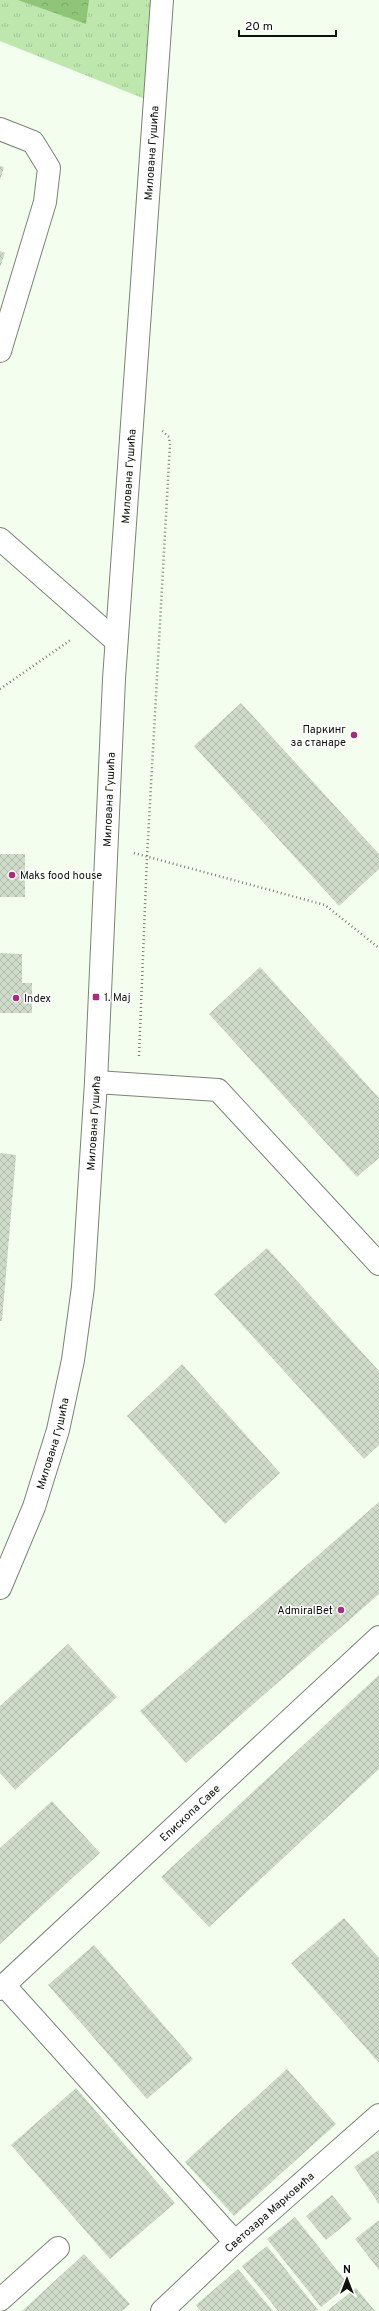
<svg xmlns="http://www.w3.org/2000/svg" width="379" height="2311" viewBox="0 0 379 2311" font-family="Overpass,sans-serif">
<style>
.grass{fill:url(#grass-tufts)}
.forest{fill:url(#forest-crowns)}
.building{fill:url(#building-cross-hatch)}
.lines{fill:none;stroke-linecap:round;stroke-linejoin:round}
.minor-casing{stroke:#798574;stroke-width:24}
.path{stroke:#777f74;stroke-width:2.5;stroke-dasharray:1 3;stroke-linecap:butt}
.minor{stroke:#fff;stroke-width:22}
.poi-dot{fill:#aa2b7b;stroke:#fff;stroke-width:1.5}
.labels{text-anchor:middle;stroke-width:3;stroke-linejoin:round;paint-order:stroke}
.street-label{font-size:11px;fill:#0d110b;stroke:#fff}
.poi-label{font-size:11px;fill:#0d110b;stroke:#fff;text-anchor:start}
</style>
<defs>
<pattern id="grass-tufts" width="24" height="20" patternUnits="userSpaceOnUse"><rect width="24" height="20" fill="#bde7ad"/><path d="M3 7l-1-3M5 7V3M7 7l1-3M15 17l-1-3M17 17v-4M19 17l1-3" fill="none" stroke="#a1c594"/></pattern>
<pattern id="forest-crowns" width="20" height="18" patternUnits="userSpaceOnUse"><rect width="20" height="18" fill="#90c579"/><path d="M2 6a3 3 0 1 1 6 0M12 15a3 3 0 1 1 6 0" fill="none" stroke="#7ba867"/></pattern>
<pattern id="building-cross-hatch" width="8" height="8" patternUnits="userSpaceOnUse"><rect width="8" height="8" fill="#cedbc9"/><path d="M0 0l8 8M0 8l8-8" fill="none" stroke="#b0bbab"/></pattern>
</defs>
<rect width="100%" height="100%" fill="#f3feef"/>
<path class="grass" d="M0,0H162L155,103L0,41Z"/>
<path class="forest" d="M18,0H89L86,24Z"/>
<path class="building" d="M0,166L4,167L0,180Z
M0,251L5,253L0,267Z
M241,703L379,854V869L339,906L194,746Z
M0,854H25V897H0Z
M0,953L22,954V983H32V1013H0Z
M260,967L379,1098V1158L357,1177L209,1014Z
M0,1153L16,1155L2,1321H0Z
M267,1248L379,1371V1445L364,1459L214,1294Z
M182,1364L280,1473L225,1524L127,1416Z
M379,1502V1594L186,1763L140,1711Z
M68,1644L117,1697L15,1790L0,1773V1706Z
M379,1675V1769L209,1927L161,1877Z
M52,1801L100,1853L0,1944V1848Z
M344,1918L379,1958V2063L291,1963Z
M94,1945L193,2059L147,2099L48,1985Z
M287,2069L336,2124L234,2216L185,2162Z
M76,2088L175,2203L110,2259L11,2145Z
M379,2150V2204L354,2167Z
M332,2195L352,2219L326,2240L306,2216Z
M295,2217L349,2285L321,2307L267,2239Z
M379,2220V2270L355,2239Z
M267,2246L318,2310L316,2311H278L242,2266Z
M84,2254L130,2304L122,2311H22Z
M238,2269L273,2311H200L196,2305Z
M356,2288L375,2311H329L328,2310Z"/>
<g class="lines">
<defs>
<g id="minor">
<path d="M0,129L33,142L49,168L45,202L0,351"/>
<path d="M0,539L116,641"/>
<path d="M96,1082L218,1090L379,1264"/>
<path id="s1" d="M0,1588L34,1507L58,1430L73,1360L83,1287L96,1082L114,679L162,0"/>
<path d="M4,1985L235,2242"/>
<path id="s2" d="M0,1989L379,1637"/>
<path d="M0,2300L58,2248"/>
<path id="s3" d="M162,2311L235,2242L379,2115"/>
</g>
</defs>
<use href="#minor" class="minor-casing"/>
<path class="path" d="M0,689L72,639
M134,853L325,905L379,948
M139,1056L147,857L170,444L169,437L161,430"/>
<use href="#minor" class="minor"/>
</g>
<g class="poi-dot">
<circle cx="354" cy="735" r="4"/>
<circle cx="12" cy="875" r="4"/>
<rect x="92" y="993" width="8" height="8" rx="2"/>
<circle cx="16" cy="998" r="4"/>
<circle cx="341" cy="1610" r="4"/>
</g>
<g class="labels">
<g class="street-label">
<text dy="4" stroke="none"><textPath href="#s1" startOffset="1450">Милована Гушића</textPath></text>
<text dy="4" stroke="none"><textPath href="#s1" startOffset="1126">Милована Гушића</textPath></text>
<text dy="4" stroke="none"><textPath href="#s1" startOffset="802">Милована Гушића</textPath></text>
<text dy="4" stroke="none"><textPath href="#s1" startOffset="478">Милована Гушића</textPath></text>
<text dy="4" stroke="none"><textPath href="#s1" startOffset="154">Милована Гушића</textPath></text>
<text dy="4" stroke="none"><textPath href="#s2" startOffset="259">Епископа Саве</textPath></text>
<text dy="4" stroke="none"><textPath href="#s3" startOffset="146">Светозара Марковића</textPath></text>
</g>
<g class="poi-label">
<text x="346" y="733" text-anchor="end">Паркинг<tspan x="346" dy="13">за станаре</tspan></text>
<text x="20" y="879">Maks food house</text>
<text x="104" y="1001">1. Мај</text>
<text x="24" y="1002">Index</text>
<text x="333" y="1614" text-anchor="end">AdmiralBet</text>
</g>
</g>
<g transform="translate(347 2279)" stroke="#ffffff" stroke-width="3" paint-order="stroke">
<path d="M0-3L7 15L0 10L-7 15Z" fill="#0d110b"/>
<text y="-6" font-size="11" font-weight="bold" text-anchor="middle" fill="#0d110b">N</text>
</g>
<path d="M239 30v6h97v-6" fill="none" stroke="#0d110b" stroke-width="2"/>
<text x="245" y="30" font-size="12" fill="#0d110b" stroke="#ffffff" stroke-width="3" paint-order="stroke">20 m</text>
</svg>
